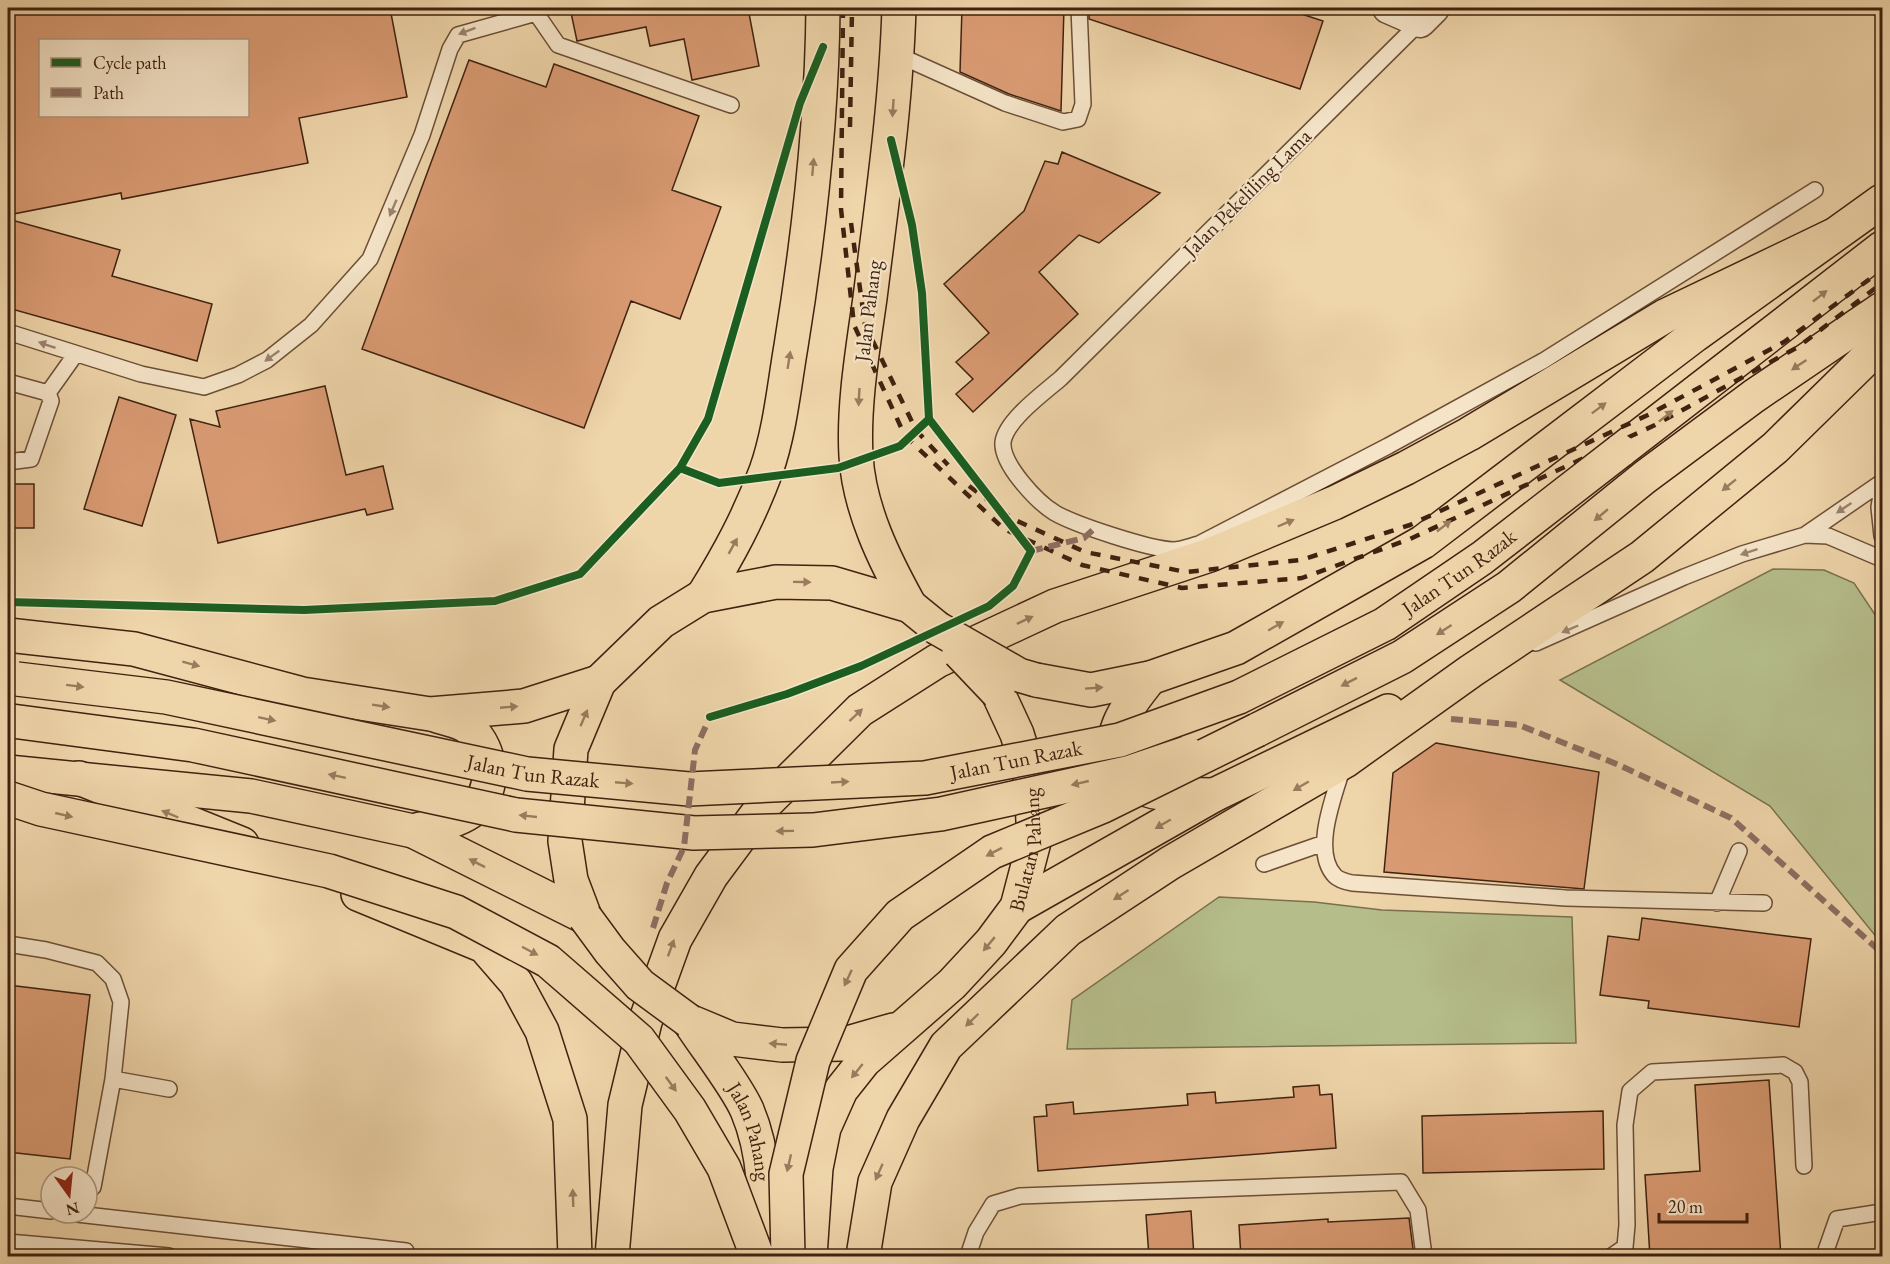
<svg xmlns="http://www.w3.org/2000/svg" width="1890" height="1264" viewBox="0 0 1890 1264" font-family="'EB Garamond',serif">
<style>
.green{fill:#b5be8b;stroke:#7a704e;stroke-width:1.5}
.building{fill:#da9b73;stroke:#402210;stroke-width:1.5;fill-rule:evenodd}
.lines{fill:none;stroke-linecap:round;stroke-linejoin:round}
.service-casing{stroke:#6c4f36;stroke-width:18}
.minor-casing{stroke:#6c4f36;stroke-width:33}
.primary-casing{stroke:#402210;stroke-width:36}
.motorway-casing{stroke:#402210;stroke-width:36}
.service{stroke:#f5e4c8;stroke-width:15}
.minor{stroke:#f5e4c8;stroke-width:30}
.primary{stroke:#efd5aa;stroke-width:33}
.motorway{stroke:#efd5aa;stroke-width:33}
.rail{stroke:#402210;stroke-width:4.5;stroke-dasharray:10 10;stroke-linecap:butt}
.primary-bridge-casing{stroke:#402210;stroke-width:36;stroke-linecap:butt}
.motorway-bridge-casing{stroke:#402210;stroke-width:36;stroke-linecap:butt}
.primary-bridge{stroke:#efd5aa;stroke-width:33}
.motorway-bridge{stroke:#efd5aa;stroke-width:33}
.quiet{stroke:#8d6e63;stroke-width:6;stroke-dasharray:12 6;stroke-linecap:butt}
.cycleway-casing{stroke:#f5e4c8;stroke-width:11}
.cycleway{stroke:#1b5e20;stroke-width:8}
.oneway{fill:#9a836c}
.oneway2{fill:#987c5d}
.labels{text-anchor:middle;stroke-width:4.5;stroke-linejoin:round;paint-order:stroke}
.street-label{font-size:21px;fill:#402210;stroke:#f5e4c8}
</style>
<rect width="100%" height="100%" fill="#efd5aa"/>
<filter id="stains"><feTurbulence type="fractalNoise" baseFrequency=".00333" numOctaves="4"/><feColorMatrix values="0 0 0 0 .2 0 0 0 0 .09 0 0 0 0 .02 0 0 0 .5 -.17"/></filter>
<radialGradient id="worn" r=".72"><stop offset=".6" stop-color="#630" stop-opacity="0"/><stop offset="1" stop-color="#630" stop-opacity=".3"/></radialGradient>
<path class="green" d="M1773,569L1824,570L1854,583L1882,625V944L1770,806L1560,680Z
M1219,897L1314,902L1382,910L1572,917L1576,1043L1067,1049L1072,1000Z"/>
<path class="building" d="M8,8H390L407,97L299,118L308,163L122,199L121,193L8,215ZM40,40H248V116H40Z
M570,8H748L759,66L692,80L684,39L650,46L646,27L577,41Z
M962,8H1064L1061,111L1009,94L960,72Z
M1089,8H1283L1323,21L1300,89L1089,19Z
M469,60L546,87L554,64L699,116L672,190L721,207L680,319L631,301L584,428L362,349Z
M1062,152L1160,193L1099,243L1079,235L1039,272L1078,314L973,412L956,394L973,379L956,362L989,333L944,284L1024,211L1045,161L1058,164Z
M8,219L120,250L112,276L212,304L197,361L8,308Z
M325,386L346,475L383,466L393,509L367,515L365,509L218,543L190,419L220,427L216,411Z
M119,397L176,415L142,526L84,509Z
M8,484H34V528H8Z
M1436,743L1599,772L1584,889L1384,872L1393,773Z
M1642,918L1811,939L1799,1027L1648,1008L1649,1001L1600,995L1608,936L1639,940Z
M8,985L90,995L70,1159L8,1152Z
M1769,1080L1781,1257H1650L1645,1175L1700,1171L1695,1085Z
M1319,1085L1320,1095L1332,1094L1336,1148L1038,1171L1034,1117L1047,1116L1046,1105L1073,1102L1074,1114L1188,1105L1187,1094L1215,1092L1216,1103L1294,1097L1293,1087Z
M1603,1111L1604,1169L1423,1173L1422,1116Z
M1191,1211L1194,1257H1149L1146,1215Z
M1409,1218L1414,1257H1241L1239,1225L1328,1219V1222Z"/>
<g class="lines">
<defs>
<path id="service" d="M536,13L558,45L731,105
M1420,22L1061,378C1045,392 1006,420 1003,442C1001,464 1037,502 1055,513C1076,525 1149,549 1173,550C1181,550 1191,546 1199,544L1388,446L1543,361L1815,190
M898,55L1005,103L1063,122L1078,119L1083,104L1079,8
M8,332L141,374L204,387L238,375L267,360L311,325L370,259L422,135L450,49L458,35L536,13L542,8
M8,382L48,393L51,401L31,459L8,462
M48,393L75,355
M1882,489L1879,507L1882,536
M1805,535L1828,536L1882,559
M1536,643L1684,577L1742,554L1805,535L1882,482
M1343,766C1335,794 1311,851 1335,876C1339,880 1347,882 1352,883L1566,898L1764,903
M1264,864L1324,843
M1717,903L1739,851
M8,944L46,950L97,963L113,979L121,1002L113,1079L93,1187
M113,1079L169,1089
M8,1206L51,1211
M68,1213L406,1251
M8,1242L169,1256
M968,1256L976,1232L993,1204L1020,1196L1401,1182L1418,1210L1424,1256
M1612,1256L1625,1247L1627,1225L1625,1125L1630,1091L1652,1072L1783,1065L1795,1072L1800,1082L1804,1166
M1824,1256L1837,1219L1882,1212"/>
<path id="minor" d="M1388,8L1420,22L1434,8"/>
<g id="primary">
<path d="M899,8C896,105 882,201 870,298C863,348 853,405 856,456C859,509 885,561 910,606"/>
<path d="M1620,451L1882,248"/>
<path d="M703,596C729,554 749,517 766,471C780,431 784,387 791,346C809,235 822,120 823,8"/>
<path d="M8,635L134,649L302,694L430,714L524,706L599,682"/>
<path d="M1150,678C1130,704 1102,734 1122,767C1125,772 1128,780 1132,783C1154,798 1189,794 1214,795"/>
<path d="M1036,680L1091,690L1150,678L1236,648L1423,542L1695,335L1882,201"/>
<path d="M1257,730L1402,657L1509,587L1645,477L1754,396L1882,309"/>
<path d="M8,772L251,796L413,831L585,917"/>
<path d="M413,831C431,826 454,823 470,812C498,793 493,750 469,728C461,721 445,719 435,715"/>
<path d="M1017,907L1214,795L1388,711"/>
<path d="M585,917L571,880L565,841L571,749L599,682L661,622L703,596L776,582L832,583L910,606L937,628"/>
<path id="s1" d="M689,1021C705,1046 736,1085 747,1110C767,1157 765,1207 764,1256"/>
<path d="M689,1021L732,1039L782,1045L844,1044L893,1030"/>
<path id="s2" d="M810,1256L816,1168L824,1128L841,1090L864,1061L952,984L991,942L1017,907L1034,842L1031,780L1017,734L998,693"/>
<path d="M863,1256L875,1182L903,1119L946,1046L1068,930L1170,863L1345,761L1471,671L1642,557L1775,448L1882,343"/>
</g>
<path id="motorway" d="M79,778L242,844
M358,894L484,946L516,983L542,1031L570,1119L575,1256
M612,1256L625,1105L645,1022L675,939L711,876L763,806L860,710L937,661L1055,606L1210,555L1334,503L1406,468L1469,434L1665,316L1832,236"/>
</defs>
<use href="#service" class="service-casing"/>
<use href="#minor" class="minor-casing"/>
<use href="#primary" class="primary-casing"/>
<use href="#motorway" class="motorway-casing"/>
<use href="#service" class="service"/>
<use href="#minor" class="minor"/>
<use href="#primary" class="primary"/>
<use href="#motorway" class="motorway"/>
<path class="rail" d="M843,8L841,209L854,325L905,436L1004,529L1082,565L1182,588L1302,578L1410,539L1655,425L1798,347L1882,283
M850,127L852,8
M851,223L865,325L916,430L948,465
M969,486L1013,519L1085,552L1186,572L1301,560L1410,525L1650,414L1784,342L1882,270"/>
<defs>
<g id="primary-bridge">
<path d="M937,628L1019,675L1036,680"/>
<path d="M959,652L998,693"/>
<path id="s3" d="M17,679L166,697L527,774L689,789L925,778L1120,740L1239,697L1385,624L1482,558L1620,451"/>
<path d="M12,721L193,745L516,815L694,833L813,830L941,814L1131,772L1187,753"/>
<path d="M585,917L610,951L640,985L689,1021"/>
</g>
<path id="motorway-bridge" d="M8,798L41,809L329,871L456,912L548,961L639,1040L690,1110L724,1168L757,1256
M788,1256L786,1174L813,1061L851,970L900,915L992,852L1103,806L1257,730"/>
</defs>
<use href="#primary-bridge" class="primary-bridge-casing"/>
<use href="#motorway-bridge" class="motorway-bridge-casing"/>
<use href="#primary-bridge" class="primary-bridge"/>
<use href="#motorway-bridge" class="motorway-bridge"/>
<path class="quiet" d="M1031,551L1084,538L1095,528
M1451,719L1519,725L1619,765L1731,818L1882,953
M653,928L667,883L684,847L695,750L710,717"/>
<defs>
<path id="cycleway" d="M680,468L719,483L838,468L900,446L929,419
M8,602L304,610L495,601L580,574L680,468L708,419L800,103L823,47
M710,717L787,694L861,666L989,606L1013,586L1031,551L929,419L922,293L912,225L891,140"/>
</defs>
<use href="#cycleway" class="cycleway-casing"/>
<use href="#cycleway" class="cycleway"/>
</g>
<defs><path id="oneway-solid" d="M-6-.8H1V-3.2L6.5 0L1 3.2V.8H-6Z" transform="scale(1.5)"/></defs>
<g class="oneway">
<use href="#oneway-solid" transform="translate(467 31) rotate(159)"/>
<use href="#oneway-solid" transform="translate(393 208) rotate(113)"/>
<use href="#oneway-solid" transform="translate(47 345) rotate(-161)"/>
<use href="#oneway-solid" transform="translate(272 356) rotate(144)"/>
<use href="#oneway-solid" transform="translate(1844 508) rotate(146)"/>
<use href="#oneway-solid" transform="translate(1749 552) rotate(162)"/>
<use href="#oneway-solid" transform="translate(1570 629) rotate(157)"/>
</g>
<g class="oneway2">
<use href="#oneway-solid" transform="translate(893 108) rotate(94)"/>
<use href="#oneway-solid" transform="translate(813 167) rotate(-85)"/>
<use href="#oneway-solid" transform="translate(1820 296) rotate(-38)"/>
<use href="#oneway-solid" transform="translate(789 360) rotate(-81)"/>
<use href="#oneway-solid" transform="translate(1799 365) rotate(146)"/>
<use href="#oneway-solid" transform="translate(859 397) rotate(93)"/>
<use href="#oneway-solid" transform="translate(1599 408) rotate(-37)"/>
<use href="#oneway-solid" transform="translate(1666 416) rotate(-38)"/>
<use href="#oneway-solid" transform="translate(1729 485) rotate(141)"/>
<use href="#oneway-solid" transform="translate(1601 515) rotate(140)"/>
<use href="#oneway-solid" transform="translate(1286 523) rotate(-23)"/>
<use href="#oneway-solid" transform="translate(1444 526) rotate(-38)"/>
<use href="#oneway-solid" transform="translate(733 546) rotate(-61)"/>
<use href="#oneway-solid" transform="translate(802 582) rotate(1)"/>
<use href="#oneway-solid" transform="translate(1025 620) rotate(-25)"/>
<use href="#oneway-solid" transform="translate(1276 626) rotate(-30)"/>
<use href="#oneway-solid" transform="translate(1444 630) rotate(147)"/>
<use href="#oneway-solid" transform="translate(191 664) rotate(15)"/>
<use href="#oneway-solid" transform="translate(1349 682) rotate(153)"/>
<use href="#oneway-solid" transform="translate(75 686) rotate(7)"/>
<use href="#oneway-solid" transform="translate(1094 688) rotate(-4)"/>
<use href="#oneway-solid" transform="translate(381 706) rotate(9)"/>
<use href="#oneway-solid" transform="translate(509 707) rotate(-5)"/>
<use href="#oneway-solid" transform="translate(856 715) rotate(-43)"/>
<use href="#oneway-solid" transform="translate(584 718) rotate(-67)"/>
<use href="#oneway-solid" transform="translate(267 719) rotate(12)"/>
<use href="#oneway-solid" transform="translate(337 776) rotate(-168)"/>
<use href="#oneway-solid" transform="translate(840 782) rotate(-3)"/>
<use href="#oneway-solid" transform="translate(624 783) rotate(5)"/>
<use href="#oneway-solid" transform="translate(1080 783) rotate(167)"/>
<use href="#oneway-solid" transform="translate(1301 786) rotate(150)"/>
<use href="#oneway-solid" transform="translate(170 814) rotate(-157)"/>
<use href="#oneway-solid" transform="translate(64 815) rotate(13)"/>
<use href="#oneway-solid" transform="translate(528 816) rotate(-174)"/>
<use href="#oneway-solid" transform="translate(1163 824) rotate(150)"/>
<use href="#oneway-solid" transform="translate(785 831) rotate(179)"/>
<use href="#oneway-solid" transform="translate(994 852) rotate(153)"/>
<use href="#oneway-solid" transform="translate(477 863) rotate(-153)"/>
<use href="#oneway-solid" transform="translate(1121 895) rotate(147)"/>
<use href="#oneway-solid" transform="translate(989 944) rotate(130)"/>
<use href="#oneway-solid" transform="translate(671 948) rotate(-70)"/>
<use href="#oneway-solid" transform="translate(530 951) rotate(28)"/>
<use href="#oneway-solid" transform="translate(848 978) rotate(115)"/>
<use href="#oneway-solid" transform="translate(972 1020) rotate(136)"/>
<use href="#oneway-solid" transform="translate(778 1044) rotate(-175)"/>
<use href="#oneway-solid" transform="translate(857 1071) rotate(129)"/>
<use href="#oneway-solid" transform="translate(671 1084) rotate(54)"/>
<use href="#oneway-solid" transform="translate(789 1163) rotate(103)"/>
<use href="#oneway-solid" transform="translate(879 1172) rotate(114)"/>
<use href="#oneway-solid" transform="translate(573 1198) rotate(-92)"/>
</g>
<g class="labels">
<g class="street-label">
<text transform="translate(1247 193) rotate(-45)" y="7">Jalan Pekeliling Lama</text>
<text transform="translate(868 311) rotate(-83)" y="7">Jalan Pahang</text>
<text dy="7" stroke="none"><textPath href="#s3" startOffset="1497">Jalan Tun Razak</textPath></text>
<text dy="7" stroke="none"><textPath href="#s3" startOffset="1011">Jalan Tun Razak</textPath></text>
<text dy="7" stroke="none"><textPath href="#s3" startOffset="525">Jalan Tun Razak</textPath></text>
<text dy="7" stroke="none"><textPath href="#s2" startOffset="484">Bulatan Pahang</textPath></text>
<text dy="7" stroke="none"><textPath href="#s1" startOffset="128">Jalan Pahang</textPath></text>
</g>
</g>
<rect width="1890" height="1264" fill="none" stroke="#efd5aa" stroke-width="30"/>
<rect x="9" y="9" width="1872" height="1246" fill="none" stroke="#402210" stroke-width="3"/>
<rect x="15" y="15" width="1860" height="1234" fill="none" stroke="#402210" stroke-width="1.5"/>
<rect x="39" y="39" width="210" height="78" fill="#f5e4c8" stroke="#ad967e" stroke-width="1.5"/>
<rect x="51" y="58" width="30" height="9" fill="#1b5e20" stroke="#ad967e" stroke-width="1.5"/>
<text x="93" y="69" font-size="18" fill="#402210">Cycle path</text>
<rect x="51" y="88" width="30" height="9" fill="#8d6e63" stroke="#ad967e" stroke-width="1.5"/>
<text x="93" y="99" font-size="18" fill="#402210">Path</text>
<g transform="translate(69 1195) rotate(165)"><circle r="28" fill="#f5e4c8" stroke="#ad967e" stroke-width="1.5"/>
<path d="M0-4.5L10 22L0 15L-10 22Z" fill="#8f2418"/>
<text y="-9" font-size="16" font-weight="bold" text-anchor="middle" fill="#402210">N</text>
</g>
<path d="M1659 1213v9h88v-9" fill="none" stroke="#402210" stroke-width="3"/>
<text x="1668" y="1213" font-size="18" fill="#402210" stroke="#f5e4c8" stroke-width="4.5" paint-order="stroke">20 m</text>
<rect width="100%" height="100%" filter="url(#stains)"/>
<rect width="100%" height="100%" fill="url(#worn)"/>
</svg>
